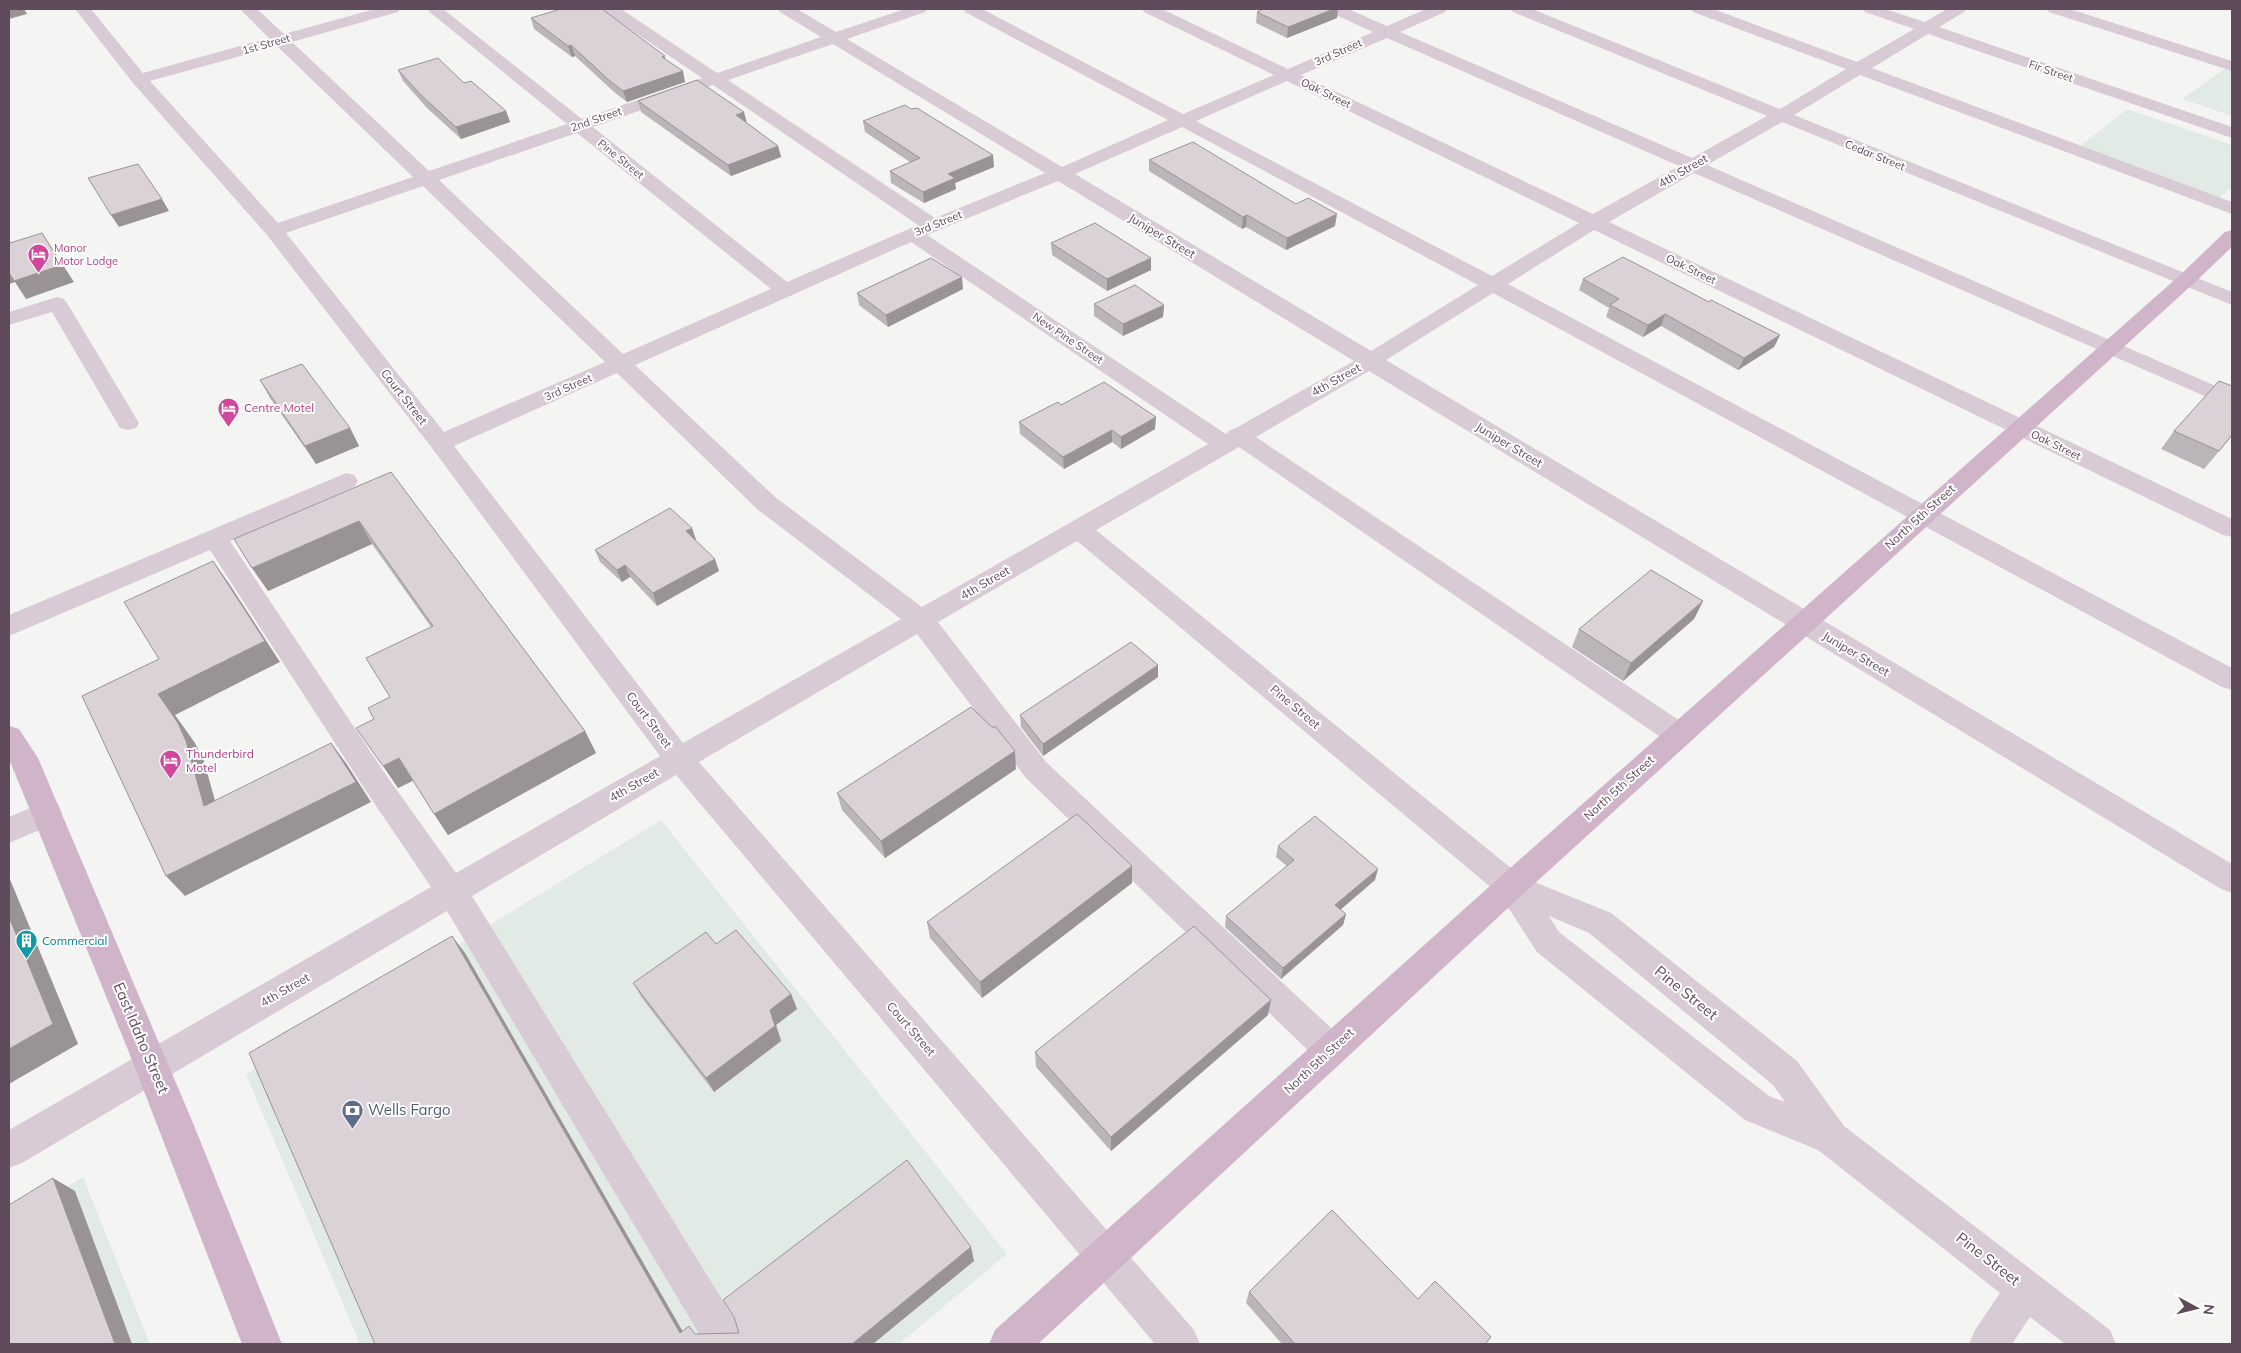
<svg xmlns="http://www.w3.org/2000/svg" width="2241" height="1353" viewBox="0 0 2241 1353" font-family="Mulish,sans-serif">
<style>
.commercial{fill:#e2eae6}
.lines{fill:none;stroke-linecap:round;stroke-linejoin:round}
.minor{fill:#d9cbd6;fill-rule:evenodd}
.major{fill:#d0b4ca;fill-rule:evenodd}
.wall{fill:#bbb5b9}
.shaded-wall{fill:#999396}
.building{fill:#dad2d7;stroke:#999396}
.labels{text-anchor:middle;stroke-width:4;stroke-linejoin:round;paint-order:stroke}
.far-street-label{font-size:11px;fill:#604b5c;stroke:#fff}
.far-hotel-label{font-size:11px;fill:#b23c85;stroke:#fff;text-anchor:start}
.street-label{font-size:12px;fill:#604b5c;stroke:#fff}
.hotel-label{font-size:12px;fill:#b23c85;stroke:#fff;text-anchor:start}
.culture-label{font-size:12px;fill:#0d838f;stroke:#fff;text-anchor:start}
.near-street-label{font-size:15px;fill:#604b5c;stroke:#fff}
.near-service-label{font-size:15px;fill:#4e5e75;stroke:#fff;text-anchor:start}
</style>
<rect width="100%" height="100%" fill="#f4f5f3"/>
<path class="commercial" d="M2227,67L2232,69V116L2182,99Z
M2127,109L2232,145V187L2219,198L2079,147Z
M661,820L1007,1254L899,1344H360L246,1074Z
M83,1177L150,1344H9V1222Z"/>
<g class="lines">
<path class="minor" d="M75,9H91L143,73L269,38L240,9H257L284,34L375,9H400L398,12L292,42L429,171L567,124L426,9H443L582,119L702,78L605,12L603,9H621L717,73L821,37L780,12L778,9H797L836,32L905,9H927L925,12L847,39L1062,167L1168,120L965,12L963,9H982L1183,114L1274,75L1144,12L1142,9H1162L1288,69L1373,32L1329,12L1327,9H1348L1387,26L1426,9H1447L1445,12L1400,32L1692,158L1767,116L1513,12L1511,9H1532L1780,109L1846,69L1693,12L1691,9H1713L1857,62L1914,29L1865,12L1863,9H1885L1925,22L1947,9H1966L1964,12L1939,27L2232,127V138L1928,34L1872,68L2232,202V214L1860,75L1794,115L2232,292V305L1782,122L1707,165L2232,393V408L1694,173L1609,222L2232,519V537L2223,535L1594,230L1508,284L2232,668V690L2222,687L1493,293L1386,360L2232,864V893L2221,889L1369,371L1256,437L1689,727L1693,735L1689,743L1679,746L1669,743L1239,447L1096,530L1522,877L1611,913L1797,1061L1844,1126L2110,1330L2116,1344H2065L2030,1317L2012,1344H1969L1975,1330L2000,1293L1818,1150L1745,1120L1537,952L1500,895L1077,541L938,622L1046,762L1343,1039L1348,1050L1343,1061L1331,1066L1319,1061L1026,778L917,634L699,762L1194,1330L1200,1344H1155L676,775L472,896L741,1330L747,1344H705L447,911L22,1163L9,1168V1130L431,887L366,791L210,550L9,636V615L346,473L354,475L358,481L354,487L230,541L386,775L456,873L660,756L432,448L267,235L133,83ZM1387,38L1679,166L1593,214L1301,75ZM833,44L1045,173L935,218L728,80ZM277,46L413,177L278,223L150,81ZM1287,81L1579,223L1492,276L1196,121ZM713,85L918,225L787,282L593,127ZM1182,127L1478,285L1371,351L1075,174ZM577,133L771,289L623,354L439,180ZM1058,181L1354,361L1236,428L1230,430L1226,434L927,235ZM423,186L605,362L444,432L286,233ZM911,242L1208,444L922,607L775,497L635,365ZM617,373L757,509L901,619L683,743L454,446ZM1549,916L1589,933L1773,1085L1785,1102L1769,1096L1559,932Z
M2047,9H2070L2232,61V71L2049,12Z
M57,297L64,299L67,303L139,423L136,428L128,430L120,428L52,312L9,325V312Z
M47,801L58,804L62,813L58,822L9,843V817Z"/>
<path class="major" d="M2232,230V247L2193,284L1522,895L1038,1344H989L995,1330L1500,877L2179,276L2225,232Z
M9,726L19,729L38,758L193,1123L282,1344H242L128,1050L9,759Z"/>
</g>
<path class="wall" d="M1257,12L1337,18L1287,38L1256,23Z
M531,18L665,56L666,60L685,82L627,102L614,92L575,56L572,57L534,29Z
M398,70L506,111L510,122L461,139L427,108L403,81Z
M638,101L747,123L778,146L781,157L731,176L641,112Z
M863,121L994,167L955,183L956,189L924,203L891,183L890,171L910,162L865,132Z
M1149,160L1335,226L1286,250L1246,227L1242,229L1149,171Z
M1051,243L1151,258V270L1107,291L1052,255Z
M1583,279L1709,302L1780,335L1774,347L1738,370L1661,326L1643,337L1606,317L1609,308L1579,290Z
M963,289L888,327L859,305L857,293Z
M1094,304L1164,305L1163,317L1123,336L1094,316Z
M260,380L350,428L359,446L316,464L270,398Z
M2232,386V436L2204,469L2161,449L2174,431Z
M1061,405L1155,429L1121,449L1112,442L1064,469L1020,434L1019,422Z
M391,472L585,731L596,753L448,835L413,781L398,788L374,719L390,697L431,627L372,544L268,591Z
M692,528L696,540L719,571L657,606L630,577L622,582L600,562L595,550Z
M1703,601L1694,619L1623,681L1572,647L1579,629Z
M1158,677L1043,756L1021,727L1020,715Z
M1016,769L885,858L842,810L837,793Z
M1278,846L1375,880L1340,910L1346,914L1343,925L1281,979L1225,927L1226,916L1287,866L1276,857Z
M1132,866V883L982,998L930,938L927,922Z
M633,983L791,994L797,1009L776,1025L781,1041L714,1092L642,998Z
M1268,1015L1111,1151L1036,1067L1035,1052Z
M1249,1292L1418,1299L1491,1337L1486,1344H1282L1246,1303Z"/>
<path class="shaded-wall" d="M9,9H24L27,14L9,19Z
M1334,9H1338L1337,18L1287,38L1288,27Z
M571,45L575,56L572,57L568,46Z
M683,71L685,82L627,102L623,91Z
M506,111L510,122L461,139L456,127Z
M744,112L747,123L736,115Z
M778,146L781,157L731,176L728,165Z
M993,155L994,167L955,183L956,189L924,203L923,192L948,174Z
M162,199L169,211L119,227L111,215Z
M1337,214L1335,226L1286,250L1287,238Z
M1247,215L1246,227L1242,229L1243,217Z
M42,233L74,282L26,299L15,282L9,284V271Z
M1151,258V270L1107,291V279Z
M962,277L963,289L888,327L886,315Z
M1164,305L1163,317L1123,336V324Z
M1665,314L1661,326L1643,337L1648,325Z
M1780,335L1774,347L1738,370L1744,358Z
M1156,417L1155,429L1121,449V437Z
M350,428L359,446L316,464L305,446Z
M1112,430V442L1064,469L1063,457Z
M359,521L372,544L268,591L252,568Z
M692,528L696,540L690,543L686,531Z
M715,559L719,571L657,606L653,593Z
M213,561L228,582L280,662L175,715L195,743L204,761L222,826L204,806L158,694Z
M625,565L630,577L622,582L617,570Z
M1703,601L1694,619L1623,681L1631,663Z
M1158,665V677L1043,756V744Z
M585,731L596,753L448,835L434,814Z
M331,743L346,763L371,802L185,896L166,876Z
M1015,751L1016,769L885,858L881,841Z
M399,758L414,780L398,788L383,766Z
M1132,866V883L982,998L980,982Z
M1378,869L1375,880L1333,916L1335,905Z
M9,877L78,1044L9,1084Z
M1346,914L1343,925L1281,979L1283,968Z
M452,936L465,953L690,1344L680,1333Z
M791,994L797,1009L776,1025L781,1041L714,1092L706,1078L770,1010Z
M1271,1000L1268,1015L1111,1151V1137Z
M53,1178L75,1191L132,1344H115Z
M971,1247L974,1261L873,1344H852Z"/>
<path class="building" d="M561,9H602L665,56L662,57L683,71L623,91L610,81L571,45L568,46L531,18Z
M1264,9H1334L1288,27L1257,12Z
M438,58L464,83L471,81L506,111L456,127L422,96L398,70Z
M697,80L744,112L736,115L778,146L728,165L638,101Z
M905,105L911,109L917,108L993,155L948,174L955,178L923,192L890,171L920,158L863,121Z
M1193,142L1296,204L1308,198L1337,214L1287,238L1247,215L1243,217L1149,160Z
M138,164L162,199L111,215L88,178Z
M1095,223L1151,258L1107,279L1051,243Z
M42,233L62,265L14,281L9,273V241L10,243Z
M1623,257L1709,302L1711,300L1780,335L1744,358L1665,314L1648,325L1610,305L1619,299L1583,279Z
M931,258L962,277L886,315L857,293Z
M1135,285L1164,305L1123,324L1094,304Z
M302,364L350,428L305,446L260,380Z
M2219,381L2232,386V435L2219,451L2174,431Z
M1104,382L1156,417L1121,437L1112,430L1063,457L1019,422L1058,402L1061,405Z
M391,472L585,731L434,814L399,758L383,766L356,728L374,719L368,708L390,697L366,658L433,626L359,521L252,568L234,539Z
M670,508L692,528L686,531L715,559L653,593L625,565L617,570L595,550Z
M213,561L265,641L158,694L178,723L186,741L204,806L331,743L356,782L166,876L82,696L159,659L124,602Z
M1651,570L1703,601L1631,663L1579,629Z
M1131,642L1158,665L1043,744L1020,715Z
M971,707L993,728L995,726L1015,751L881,841L837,793Z
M1077,814L1132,866L980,982L927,922Z
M1315,816L1378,869L1335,905L1346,914L1283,968L1226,916L1294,860L1278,846Z
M9,917L53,1024L9,1049Z
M1194,926L1271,1000L1111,1137L1035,1052Z
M736,930L791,994L770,1010L775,1026L706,1078L633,983L706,932L716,944Z
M452,936L680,1333L689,1326L695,1334L739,1333L734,1317L723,1300L907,1160L971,1247L852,1344H375L249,1053Z
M53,1178L115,1344H9V1205Z
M1332,1210L1418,1299L1435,1281L1491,1337L1485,1344H1295L1249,1292Z"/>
<defs>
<symbol id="hotel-pin" viewBox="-11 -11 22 30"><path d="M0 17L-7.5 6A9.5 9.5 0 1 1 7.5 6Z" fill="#d1479c" stroke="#fff"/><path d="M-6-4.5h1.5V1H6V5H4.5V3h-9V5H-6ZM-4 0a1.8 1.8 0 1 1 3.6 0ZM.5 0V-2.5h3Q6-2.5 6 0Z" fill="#fff"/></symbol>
<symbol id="building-pin" viewBox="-11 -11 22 30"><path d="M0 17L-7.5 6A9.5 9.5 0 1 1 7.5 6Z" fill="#0f9aa8" stroke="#fff"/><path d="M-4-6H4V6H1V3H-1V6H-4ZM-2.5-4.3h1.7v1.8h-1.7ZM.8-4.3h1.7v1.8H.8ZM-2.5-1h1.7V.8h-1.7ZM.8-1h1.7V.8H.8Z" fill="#fff"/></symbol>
<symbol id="bank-pin" viewBox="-11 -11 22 30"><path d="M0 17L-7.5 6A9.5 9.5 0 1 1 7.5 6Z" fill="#5c6f8a" stroke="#fff"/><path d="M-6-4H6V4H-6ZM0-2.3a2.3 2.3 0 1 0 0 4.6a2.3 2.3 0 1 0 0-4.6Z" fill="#fff"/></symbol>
</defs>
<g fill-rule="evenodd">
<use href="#hotel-pin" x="26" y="242" width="25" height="34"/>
<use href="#hotel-pin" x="216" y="396" width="25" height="34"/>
<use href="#hotel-pin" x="158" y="748" width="25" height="34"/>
<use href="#building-pin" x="14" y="928" width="25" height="34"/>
<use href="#bank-pin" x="340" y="1098" width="25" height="34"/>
</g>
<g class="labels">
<g class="far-street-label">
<text transform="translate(266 44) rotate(-16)" y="4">1st Street</text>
<text transform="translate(1338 52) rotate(-24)" y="4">3rd Street</text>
<text transform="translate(2051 71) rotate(19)" y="4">Fir Street</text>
<text transform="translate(1326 93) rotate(26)" y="4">Oak Street</text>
<text transform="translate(596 119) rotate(-19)" y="4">2nd Street</text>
<text transform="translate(1875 155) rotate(22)" y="4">Cedar Street</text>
<text transform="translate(621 159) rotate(39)" y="4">Pine Street</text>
<text transform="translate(938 223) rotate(-22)" y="4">3rd Street</text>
<text transform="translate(1691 269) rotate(26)" y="4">Oak Street</text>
<text transform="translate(1068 338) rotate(34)" y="4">New Pine Street</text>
<text transform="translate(568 387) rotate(-24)" y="4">3rd Street</text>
<text transform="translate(2056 445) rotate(26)" y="4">Oak Street</text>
</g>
<g class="far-hotel-label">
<text x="54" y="252">Manor<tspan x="54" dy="13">Motor Lodge</tspan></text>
</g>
<g class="street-label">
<text transform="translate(1683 171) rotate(-30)" y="4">4th Street</text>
<text transform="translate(1162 236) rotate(31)" y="4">Juniper Street</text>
<text transform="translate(1336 380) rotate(-29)" y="4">4th Street</text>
<text transform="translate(404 397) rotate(52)" y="4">Court Street</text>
<text transform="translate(1509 445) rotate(31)" y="4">Juniper Street</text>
<text transform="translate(1920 517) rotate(-42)" y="4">North 5th Street</text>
<text transform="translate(985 583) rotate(-30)" y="4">4th Street</text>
<text transform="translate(1856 654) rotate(31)" y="4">Juniper Street</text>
<text transform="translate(1295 707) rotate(40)" y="4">Pine Street</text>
<text transform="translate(649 720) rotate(53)" y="4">Court Street</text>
<text transform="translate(634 785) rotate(-30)" y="4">4th Street</text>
<text transform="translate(1619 788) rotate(-42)" y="4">North 5th Street</text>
<text transform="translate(285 990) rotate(-30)" y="4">4th Street</text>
<text transform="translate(911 1029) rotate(49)" y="4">Court Street</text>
<text transform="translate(1319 1061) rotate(-43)" y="4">North 5th Street</text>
</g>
<g class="hotel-label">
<text x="244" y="412">Centre Motel</text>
<text x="186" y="758">Thunderbird<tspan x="186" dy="14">Motel</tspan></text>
</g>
<g class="culture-label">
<text x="42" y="945">Commercial</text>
</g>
<g class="near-street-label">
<text transform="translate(1686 993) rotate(39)" y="5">Pine Street</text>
<text transform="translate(141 1038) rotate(67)" y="5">East Idaho Street</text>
<text transform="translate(1988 1259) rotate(38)" y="5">Pine Street</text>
</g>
<g class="near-service-label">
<text x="368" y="1115">Wells Fargo</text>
</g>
</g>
<rect width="2241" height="1353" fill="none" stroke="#604b5c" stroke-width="20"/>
<g transform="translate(2196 1308) rotate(97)" stroke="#ffffff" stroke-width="4" paint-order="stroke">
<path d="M0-4L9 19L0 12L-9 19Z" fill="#604b5c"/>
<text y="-8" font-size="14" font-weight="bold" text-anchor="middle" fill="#604b5c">N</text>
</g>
</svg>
